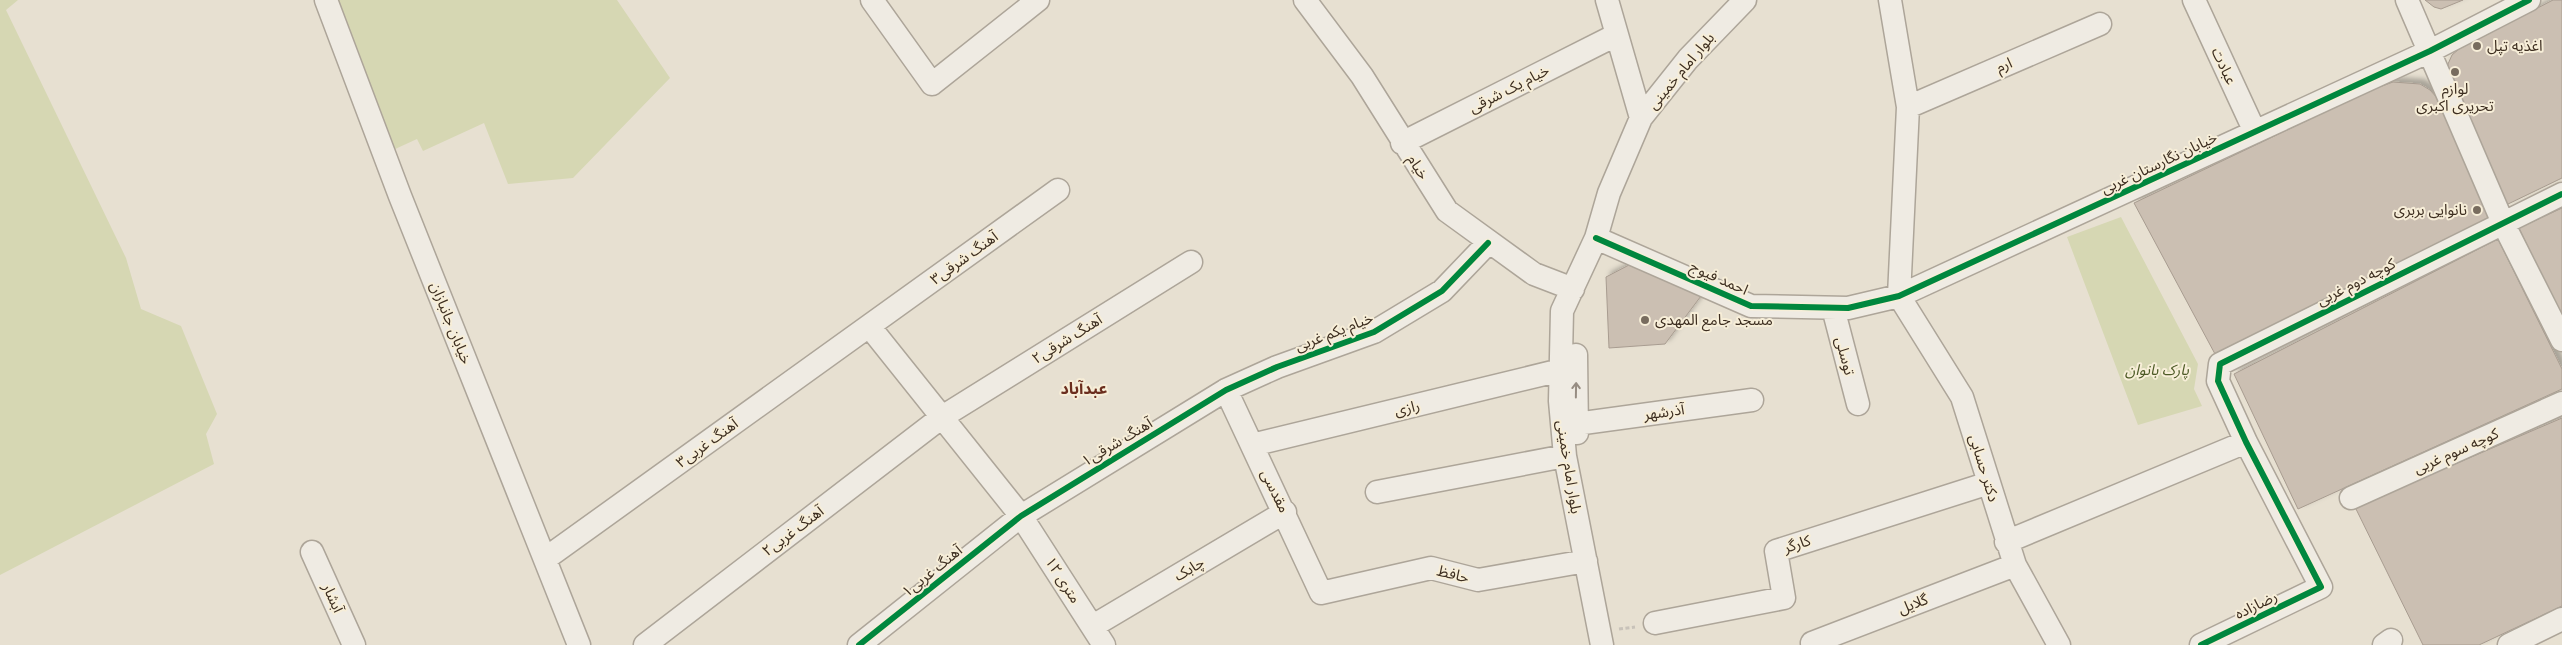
<svg xmlns="http://www.w3.org/2000/svg" width="2562" height="645" viewBox="0 0 2562 645" font-family="'Playfair Display','Noto Sans Arabic',serif">
<style>
.green{fill:#d6d7b3}
.building{fill:#cbbfb2;stroke:#a89c90;filter:url(#shadow)}
.lines{fill:none;stroke-linecap:round;stroke-linejoin:round}
.minor-casing{stroke:#ada599;stroke-width:25}
.path{stroke:#c8c2b9;stroke-width:3;stroke-dasharray:4 2.5;stroke-linecap:butt}
.minor{stroke:#efebe3;stroke-width:22}
.cycleway-casing{stroke:#f7eed8;stroke-width:9}
.cycleway{stroke:#00873e;stroke-width:6}
.oneway{stroke:#968c82}
.poi-dot{fill:#786c5e;stroke:#f7eed8;stroke-width:2}
.labels{text-anchor:middle;stroke-width:4;stroke-linejoin:round;paint-order:stroke}
.poi-label{font-size:15px;fill:#3d2e20;stroke:#f7eed8;text-anchor:start}
.street-label{font-size:15px;fill:#3d2e20;stroke:#f7eed8}
.park-label{font-size:15px;font-style:italic;fill:#4d5a26;stroke:#f7eed8}
.neighbourhood-label{font-size:16px;font-weight:bold;fill:#6b2e1e;stroke:#f7eed8}
</style>
<defs>
<filter id="shadow"><feDropShadow dx="4.5" dy="-4.5" stdDeviation="2.5" flood-color="#0004"/></filter>
</defs>
<rect width="100%" height="100%" fill="#e7e0d1"/>
<path class="green" d="M0,0H18L6,10L126,258L141,309L181,326L217,414L206,434L214,464L0,575Z
M335,0H617L670,78L573,178L508,184L484,123L423,151L417,139L393,150Z
M2121,217L2198,364L2194,389L2202,406L2138,425L2067,237Z"/>
<path class="building" d="M2425,0H2463L2441,9L2434,7Z
M2553,0H2562V178L2506,205L2449,80L2448,64L2452,55L2459,49Z
M2393,82L2420,84L2430,90L2439,100L2489,218L2215,354L2134,203L2371,90Z
M2562,208V319L2519,228Z
M2498,239L2562,369V389L2298,509L2234,374Z
M1629,265L1701,296L1665,344L1609,348L1606,277Z
M2562,418V606L2479,645H2423L2355,507Z"/>
<g class="lines">
<defs>
<path id="minor" d="M326,0L400,196L579,645
M872,0L932,84L1038,0
M1305,0L1362,76L1447,211L1534,274L1573,289
M1607,0L1641,118
M1890,0L1908,107L1899,296
M2194,0L2255,132
M2407,0L2503,223L2562,340
M1908,107L2100,24
M1402,143L1616,35
M1596,238L1751,306L1848,308L1899,296L2430,51L2529,0
M1899,296L1962,397L2015,565L2059,645
M1833,308L1858,404
M869,326L1021,516L1104,645
M1576,355L1577,433
M1226,390L1321,593L1431,568L1478,580L1586,561
M1576,424L1752,400
M1252,445L1561,370
M1377,492L1565,456
M2351,498L2562,403
M2006,542L2246,442
M312,552L354,645
M545,559L1058,190
M1655,623L1784,598L1776,551L1989,483
M1093,626L1285,512
M1812,643L2015,565
M645,645L942,417L1191,262
M859,645L1021,516L1226,390L1277,367L1374,332L1442,291L1488,243
M1602,645L1565,456L1560,401L1562,311L1596,238L1609,193L1641,118L1688,59L1745,0
M2201,645L2321,587L2246,442L2218,381L2220,364L2562,194
M2384,645L2391,640
M2509,645L2562,619"/>
</defs>
<use href="#minor" class="minor-casing"/>
<path class="path" d="M1619,629L1635,627"/>
<use href="#minor" class="minor"/>
<defs>
<path id="cycleway" d="M1596,238L1751,306L1848,308L1899,296L2430,51L2529,0
M859,645L1021,516L1226,390L1277,367L1374,332L1442,291L1488,243
M2201,645L2321,587L2246,442L2218,381L2220,364L2562,194"/>
</defs>
<use href="#cycleway" class="cycleway-casing"/>
<use href="#cycleway" class="cycleway"/>
</g>
<defs><path id="oneway-shaft" d="M-6 0H5M1.5-3L5.5 0L1.5 3" fill="none" stroke-width="1.6" stroke-linecap="round" stroke-linejoin="round" transform="scale(1.25)"/></defs>
<use class="oneway" href="#oneway-shaft" transform="translate(1576 390) rotate(-89)"/>
<g class="poi-dot">
<circle cx="2477" cy="46" r="5"/>
<circle cx="2455" cy="72" r="5"/>
<circle cx="2477" cy="210" r="5"/>
<circle cx="1645" cy="320" r="5"/>
</g>
<g class="labels">
<g class="poi-label">
<text x="2487" y="51">اغذیه تپل</text>
<text x="2455" y="94" text-anchor="middle">لوازم<tspan x="2455" dy="17">تحریری اکبری</tspan></text>
<text x="2467" y="215" text-anchor="end">نانوایی بربری</text>
<text x="1655" y="325">مسجد جامع المهدی</text>
</g>
<g class="street-label">
<text transform="translate(2004 65) rotate(-23)" y="5">ارم</text>
<text transform="translate(2224 66) rotate(65)" y="5">عبادت</text>
<text transform="translate(1681 71) rotate(-50)" y="5">بلوار امام خمینی</text>
<text transform="translate(1509 89) rotate(-27)" y="5">خیام یک شرقی</text>
<text transform="translate(2159 163) rotate(-25)" y="5">خیابان نگارستان غربی</text>
<text transform="translate(1418 167) rotate(57)" y="5">خیام</text>
<text transform="translate(964 258) rotate(-36)" y="5">آهنگ شرقی۳</text>
<text transform="translate(1719 278) rotate(24)" y="5">احمد فیوج</text>
<text transform="translate(2356 282) rotate(-27)" y="5">کوچه دوم غربی</text>
<text transform="translate(451 323) rotate(68)" y="5">خیابان جانبازان</text>
<text transform="translate(1334 332) rotate(-21)" y="5">خیام یکم غربی</text>
<text transform="translate(1067 339) rotate(-32)" y="5">آهنگ شرقی۲</text>
<text transform="translate(1845 356) rotate(75)" y="5">توسلی</text>
<text transform="translate(1407 408) rotate(-13)" y="5">رازی</text>
<text transform="translate(1664 412) rotate(-8)" y="5">آذرشهر</text>
<text transform="translate(1117 442) rotate(-31)" y="5">آهنگ شرقی۱</text>
<text transform="translate(707 443) rotate(-36)" y="5">آهنگ غربی۳</text>
<text transform="translate(2456 451) rotate(-24)" y="5">کوچه سوم غربی</text>
<text transform="translate(1569 467) rotate(81)" y="5">بلوار امام خمینی</text>
<text transform="translate(1984 468) rotate(73)" y="5">دکتر حسابی</text>
<text transform="translate(1275 491) rotate(64)" y="5">مقدسی</text>
<text transform="translate(793 531) rotate(-37)" y="5">آهنگ غربی۲</text>
<text transform="translate(1797 544) rotate(-18)" y="5">کارگر</text>
<text transform="translate(1189 569) rotate(-31)" y="5">چابک</text>
<text transform="translate(932 571) rotate(-39)" y="5">آهنگ غربی۱</text>
<text transform="translate(1453 574) rotate(14)" y="5">حافظ</text>
<text transform="translate(1063 580) rotate(57)" y="5">۱۲ متری</text>
<text transform="translate(333 598) rotate(66)" y="5">آبشار</text>
<text transform="translate(1913 604) rotate(-21)" y="5">گلایل</text>
<text transform="translate(2256 605) rotate(-26)" y="5">رضازاده</text>
</g>
<g class="park-label">
<text x="2157" y="375">پارک بانوان</text>
</g>
<g class="neighbourhood-label">
<text x="1084" y="394">عبدآباد</text>
</g>
</g>
</svg>
